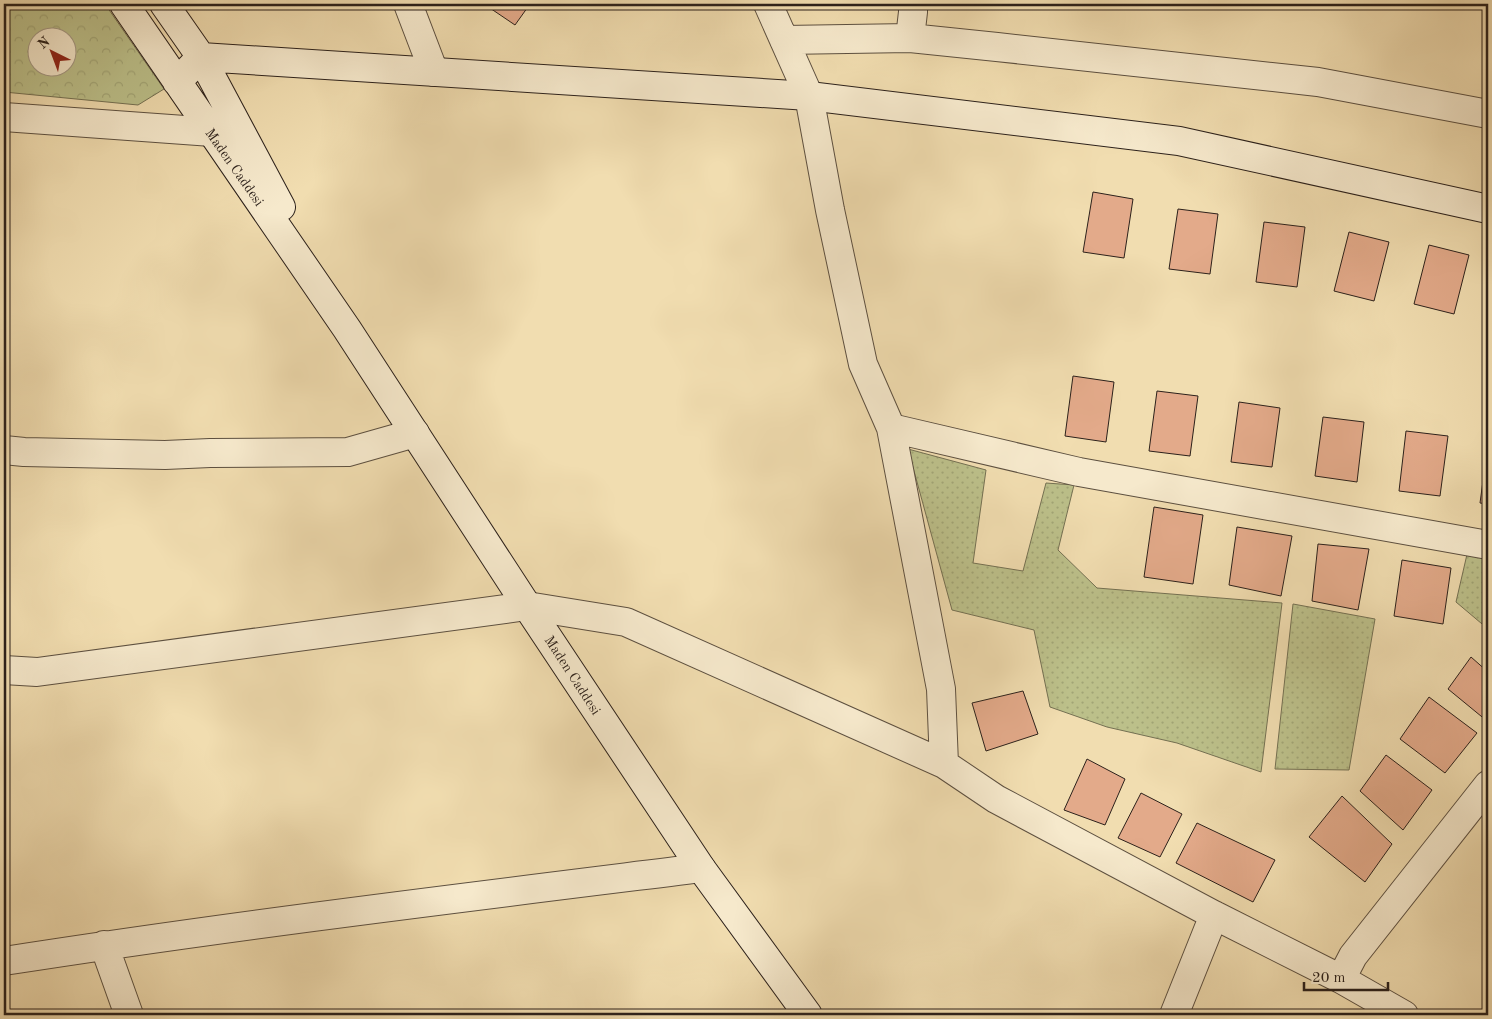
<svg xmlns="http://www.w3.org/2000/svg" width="1492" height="1019" viewBox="0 0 1492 1019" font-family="'Old Standard TT',serif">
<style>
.grass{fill:url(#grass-dots);stroke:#747052}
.forest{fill:url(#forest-crowns);stroke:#747052;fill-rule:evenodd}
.building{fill:#e3aa8a;stroke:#2c211b}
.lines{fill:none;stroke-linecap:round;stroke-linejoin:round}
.street-casing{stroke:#5d5040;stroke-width:30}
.secondary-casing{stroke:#2c211b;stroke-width:30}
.street{stroke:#f6e9cc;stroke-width:28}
.secondary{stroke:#f6e9cc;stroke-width:28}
.labels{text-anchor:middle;stroke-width:4;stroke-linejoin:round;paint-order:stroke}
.street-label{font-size:14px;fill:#2c211b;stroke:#f6e9cc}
</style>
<defs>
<pattern id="grass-dots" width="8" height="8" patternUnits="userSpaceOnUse" patternTransform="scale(1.25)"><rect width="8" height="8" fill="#bcc08a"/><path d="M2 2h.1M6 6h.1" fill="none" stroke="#a2a576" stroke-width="1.8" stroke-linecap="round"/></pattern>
<pattern id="forest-crowns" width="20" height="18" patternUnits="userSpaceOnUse" patternTransform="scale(1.25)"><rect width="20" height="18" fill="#bcc08a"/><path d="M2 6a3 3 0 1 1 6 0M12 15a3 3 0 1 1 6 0" fill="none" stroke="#a2a576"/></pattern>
</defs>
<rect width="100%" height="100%" fill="#f1ddb0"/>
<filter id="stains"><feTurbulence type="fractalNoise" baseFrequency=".004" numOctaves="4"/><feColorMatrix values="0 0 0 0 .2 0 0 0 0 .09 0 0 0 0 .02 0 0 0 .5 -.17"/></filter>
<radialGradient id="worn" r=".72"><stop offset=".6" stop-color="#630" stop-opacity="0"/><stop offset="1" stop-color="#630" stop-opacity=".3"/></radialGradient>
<path class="grass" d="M908,449L986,470L973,563L1023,571L1046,483L1074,485L1058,550L1097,588L1282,603L1261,772L1177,743L1107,727L1050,707L1034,630L952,610Z
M1468,550L1488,555V629L1456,602Z
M1293,604L1375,619L1349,770L1275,769Z"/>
<path class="forest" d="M4,4H105L164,89L138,105L4,92ZM38,38H68V68H38Z"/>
<path class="building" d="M484,4H530L515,25Z
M1093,192L1133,199L1124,258L1083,252Z
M1178,209L1218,214L1210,274L1169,269Z
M1264,222L1305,227L1297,287L1256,282Z
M1349,232L1389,242L1374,301L1334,291Z
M1429,245L1469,255L1454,314L1414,304Z
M1073,376L1114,382L1106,442L1065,436Z
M1157,391L1198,396L1190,456L1149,451Z
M1239,402L1280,408L1272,467L1231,462Z
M1323,417L1364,422L1357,482L1315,476Z
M1406,431L1448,436L1440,496L1399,491Z
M1488,444V504L1480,503Z
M1154,507L1203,515L1193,584L1144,577Z
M1237,527L1292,536L1281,596L1229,585Z
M1318,544L1369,549L1358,610L1312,601Z
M1402,560L1451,568L1443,624L1394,616Z
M1471,657L1488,672V720L1487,721L1448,689Z
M1023,691L1038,734L986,751L972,703Z
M1429,697L1477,733L1445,773L1400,739Z
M1386,755L1432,790L1403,830L1360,791Z
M1087,759L1125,779L1105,825L1064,810Z
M1141,793L1182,814L1160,857L1118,838Z
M1342,796L1392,844L1365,882L1309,837Z
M1197,823L1275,860L1253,902L1176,863Z"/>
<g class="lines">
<defs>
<path id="street" d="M408,4L434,72
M768,4L809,96L830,210L863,364L891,428L941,689L944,764
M910,38L913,12V4
M784,40L910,38L997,47L1318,82L1488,114
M4,117L212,132
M891,428L1079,472L1488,545
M4,450L24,452L165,455L210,453L348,452L415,433
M4,670L37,672L527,606L626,622L944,764L996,799L1214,915L1341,979L1404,1015
M104,945L129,1015
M4,961C235,925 468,897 701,868
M1341,979L1353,956L1488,785
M1174,1015L1214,915"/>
<path id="secondary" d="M124,4L347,329L527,606L701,868L808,1015
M164,4L201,57L281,207
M177,82L201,57L809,96L1179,141L1488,209"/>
</defs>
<use href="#street" class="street-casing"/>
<use href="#secondary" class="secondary-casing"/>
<use href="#street" class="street"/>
<use href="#secondary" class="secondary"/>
</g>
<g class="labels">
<g class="street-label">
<text transform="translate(235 167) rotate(55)" y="5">Maden Caddesi</text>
<text transform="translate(573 675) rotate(57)" y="5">Maden Caddesi</text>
</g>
</g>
<rect width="1492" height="1019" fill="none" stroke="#f1ddb0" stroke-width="20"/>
<rect x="5" y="5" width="1482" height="1009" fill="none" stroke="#2c211b" stroke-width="2.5"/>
<rect x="10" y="10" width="1472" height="999" fill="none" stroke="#2c211b"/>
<g transform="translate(52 52) rotate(318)"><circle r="24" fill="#f6e9cc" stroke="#a59985"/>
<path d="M0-4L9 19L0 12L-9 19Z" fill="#8f2418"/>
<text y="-8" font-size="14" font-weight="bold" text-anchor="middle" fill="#2c211b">N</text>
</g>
<path d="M1304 982v8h84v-8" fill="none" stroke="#2c211b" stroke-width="2.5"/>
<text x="1312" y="982" font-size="15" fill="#2c211b" stroke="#f6e9cc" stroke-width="4" paint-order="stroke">20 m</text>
<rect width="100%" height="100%" filter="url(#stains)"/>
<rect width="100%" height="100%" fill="url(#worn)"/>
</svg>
